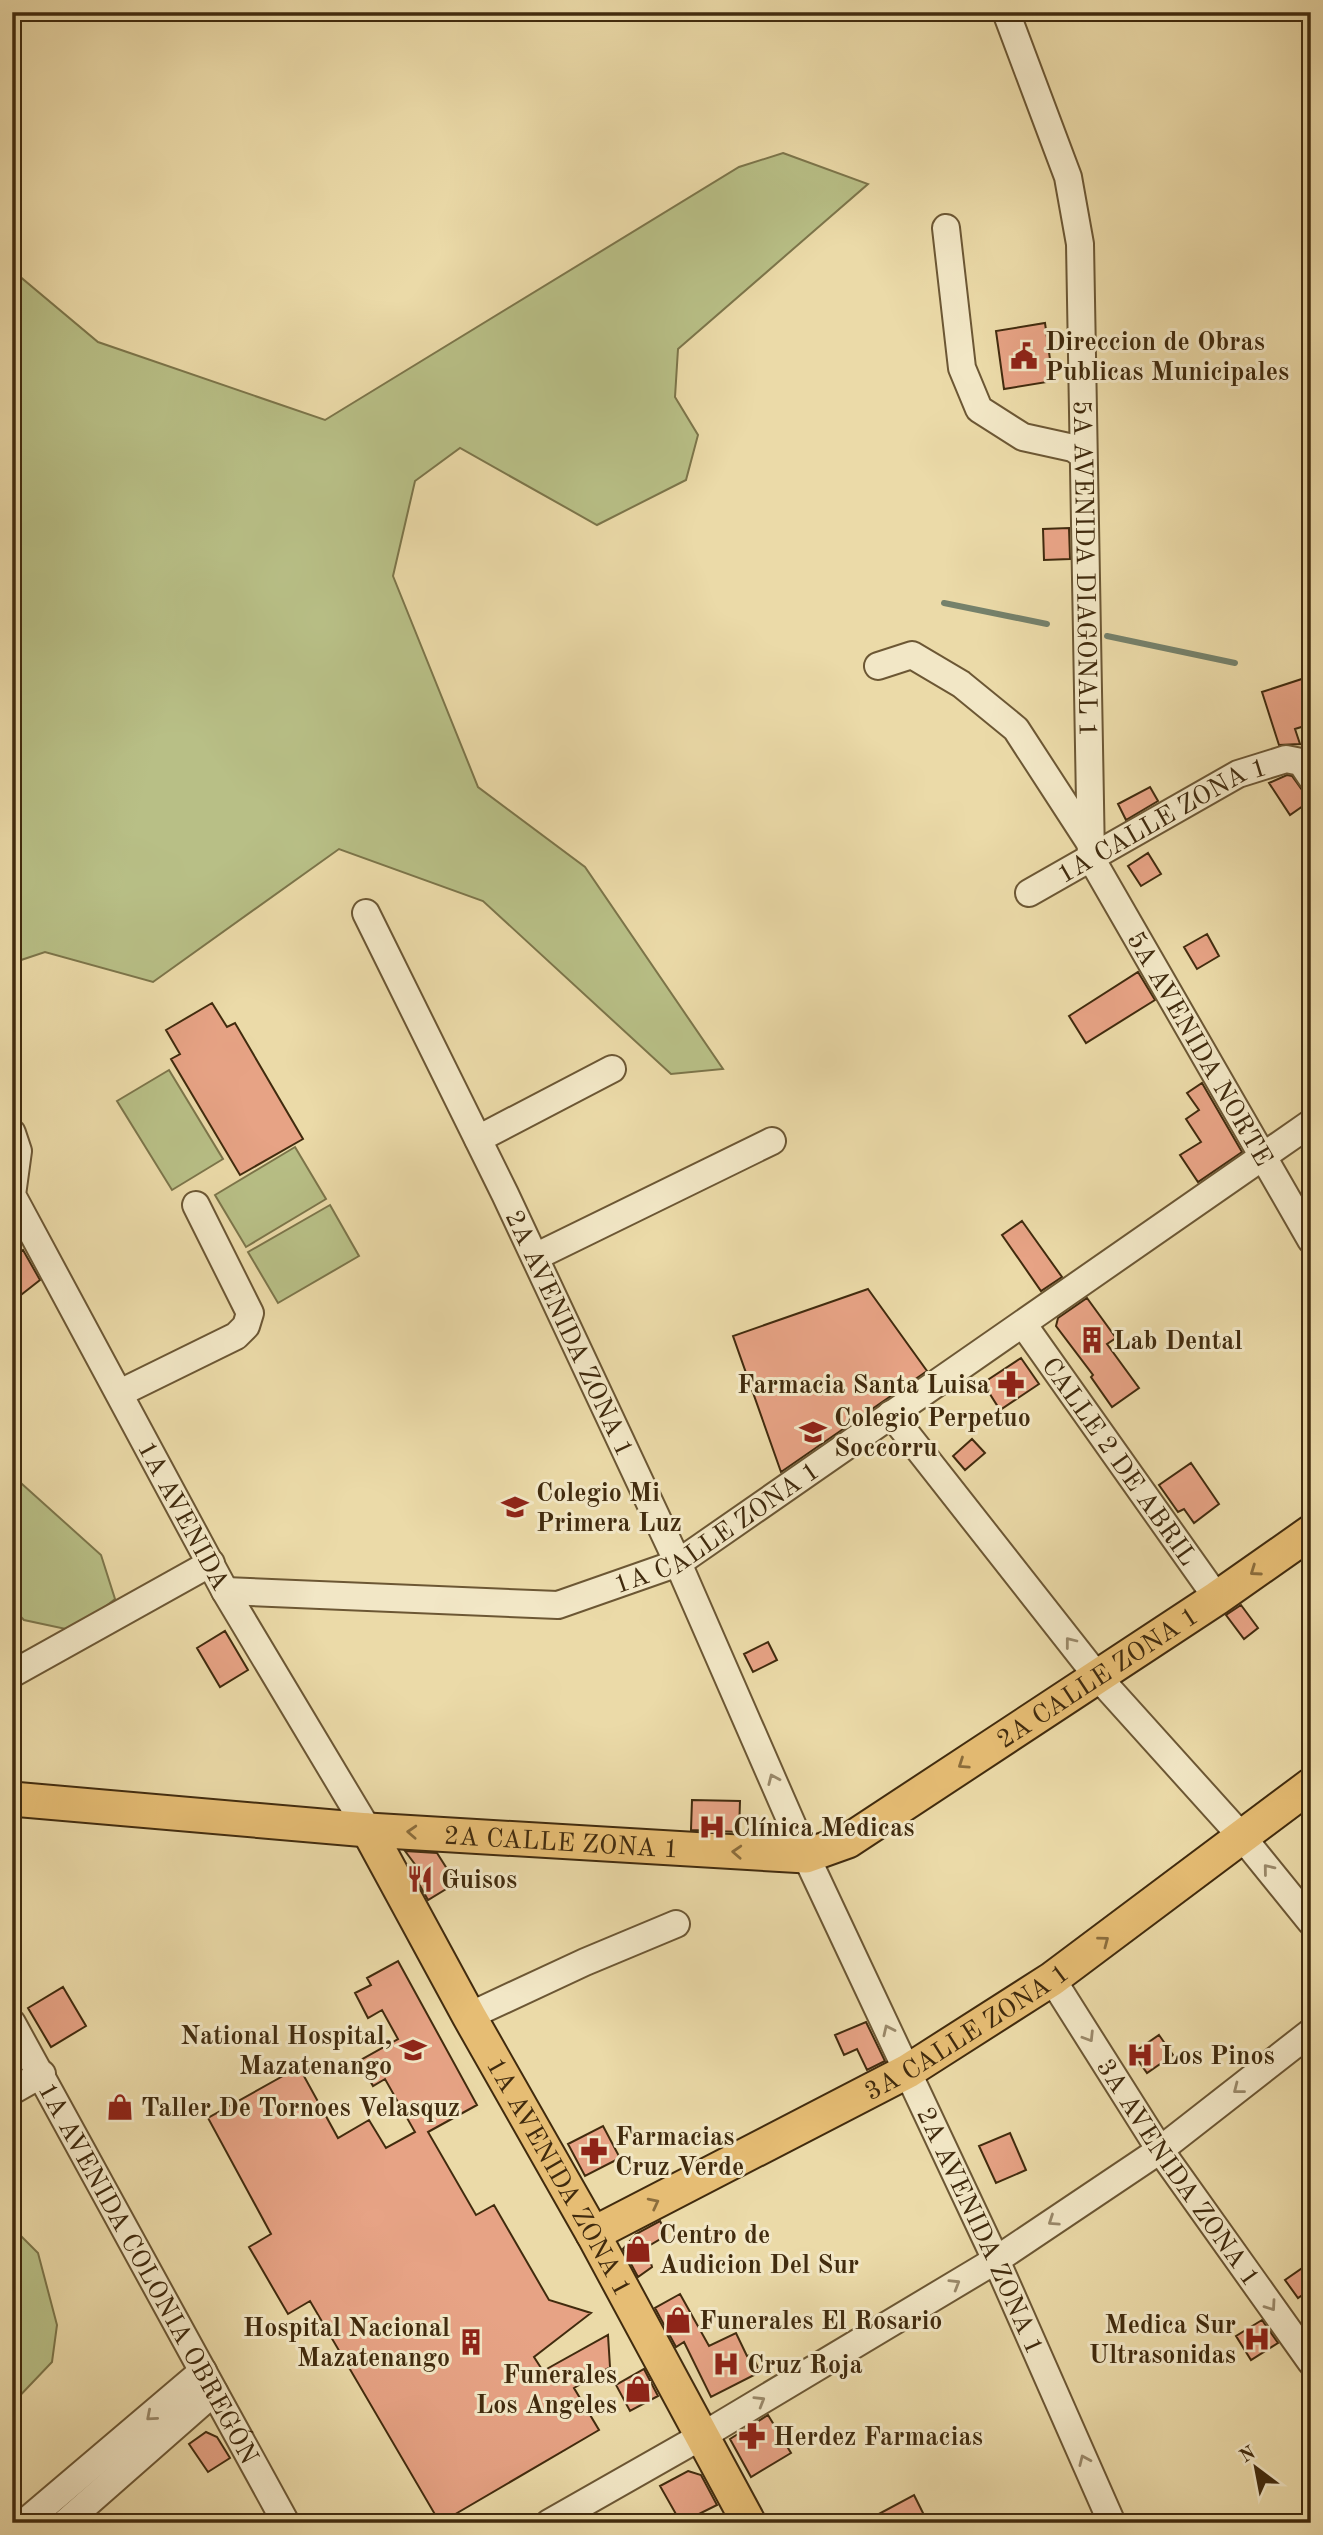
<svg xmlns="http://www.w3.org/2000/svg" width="1323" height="2535" viewBox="0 0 1323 2535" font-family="'Old Standard TT',serif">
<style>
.green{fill:#b8bf86;stroke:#7c754a;stroke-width:2}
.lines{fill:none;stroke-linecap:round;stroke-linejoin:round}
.stream{stroke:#75816b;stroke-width:6}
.building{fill:#e7a385;stroke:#412b0e;stroke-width:2}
.minor-casing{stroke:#6c5734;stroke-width:30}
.major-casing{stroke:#412b0e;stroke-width:37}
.minor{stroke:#f2e7c6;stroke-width:26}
.major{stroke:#e6bd74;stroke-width:33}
.oneway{stroke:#8b6d3c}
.oneway2{stroke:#9a896a}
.labels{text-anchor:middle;stroke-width:6;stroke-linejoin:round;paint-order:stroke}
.poi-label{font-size:26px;font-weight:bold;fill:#412b0e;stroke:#f2e7c6;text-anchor:start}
.street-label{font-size:26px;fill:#412b0e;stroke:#f2e7c6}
</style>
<rect width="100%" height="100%" fill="#ebdaa8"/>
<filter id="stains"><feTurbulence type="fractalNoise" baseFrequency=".00286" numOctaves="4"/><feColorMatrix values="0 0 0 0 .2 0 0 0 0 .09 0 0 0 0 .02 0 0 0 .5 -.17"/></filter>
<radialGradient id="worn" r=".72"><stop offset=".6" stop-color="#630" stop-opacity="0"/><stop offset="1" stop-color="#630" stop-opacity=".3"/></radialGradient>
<path class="green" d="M783,153L868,184L678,349L675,397L698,435L686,480L597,525L460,448L415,481L393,576L478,787L585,867L723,1069L671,1074L483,901L339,849L153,982L45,952L12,963V270L98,342L325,420L739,167Z
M169,1070L223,1159L172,1190L117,1101Z
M295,1147L326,1199L246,1247L215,1195Z
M330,1205L359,1256L278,1303L248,1252Z
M12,1475L101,1555L115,1599L75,1631L24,1620L12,1608Z
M12,2227L38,2253L57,2325L52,2362L12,2404Z"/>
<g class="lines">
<path class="stream" d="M944,603L1047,624
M1107,636L1235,663"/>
</g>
<path class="building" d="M1045,323L1053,381L1004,389L996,331Z
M1069,528L1070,559L1044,560L1043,529Z
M1311,676V724L1295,729L1300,744L1279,745L1262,692Z
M1287,775L1292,776L1310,801L1290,815L1269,783Z
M1150,787L1158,801L1126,820L1118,804Z
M1148,853L1161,874L1141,886L1128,866Z
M1207,934L1219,956L1197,969L1184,947Z
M1138,972L1155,1000L1086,1043L1069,1016Z
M212,1003L227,1027L235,1023L303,1139L240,1175L171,1059L180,1054L166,1030Z
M1202,1083L1242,1152L1198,1182L1180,1155L1201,1142L1186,1119L1199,1110L1187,1093Z
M1022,1221L1062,1277L1041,1291L1002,1235Z
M23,1250L40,1280L12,1302V1259Z
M868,1289L927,1371L781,1472L733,1336Z
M1087,1298L1116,1338L1107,1344L1139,1388L1112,1407L1091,1377L1093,1375L1056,1326L1058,1318Z
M1021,1358L1039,1384L1000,1410L983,1383Z
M972,1439L985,1453L965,1470L953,1456Z
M1191,1463L1219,1504L1194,1523L1184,1509L1178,1512L1159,1485Z
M1241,1605L1258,1628L1244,1639L1226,1615Z
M225,1631L248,1670L220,1687L197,1648Z
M768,1642L777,1660L753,1672L744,1654Z
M692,1800L740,1801L739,1832L691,1830Z
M405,1851L437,1853L456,1883L428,1900L414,1875L420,1871Z
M398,1961L477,2105L428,2132L476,2215L494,2205L549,2300L591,2313L534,2357L543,2371L608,2335L610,2367L574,2388L599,2430L440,2523L310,2301L288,2314L249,2247L271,2234L208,2118L299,2067L338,2138L369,2120L386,2148L415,2132L385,2079L373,2086L359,2061L398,2039L382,2010L368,2018L355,1993L371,1985L367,1978Z
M63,1987L86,2026L51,2047L28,2008Z
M866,2022L885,2061L867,2070L857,2049L844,2055L835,2035Z
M1159,2035L1173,2055L1147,2073L1133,2053Z
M603,2126L620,2158L585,2176L568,2144Z
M1010,2133L1026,2170L996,2183L979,2146Z
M660,2221L667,2235L647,2247L652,2267L638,2277L623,2249L636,2234Z
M1311,2262V2289L1298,2298L1285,2280Z
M680,2294L709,2346L736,2333L747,2356L752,2355L760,2372L711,2397L684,2342L676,2347L655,2308Z
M1262,2320L1278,2343L1251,2360L1236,2336Z
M644,2369L658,2396L630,2411L616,2385Z
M768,2415L791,2453L751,2477L730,2439Z
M206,2432L217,2437L230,2458L208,2472L189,2444Z
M688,2471L701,2475L717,2505L681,2523L660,2486Z
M914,2495L928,2523H862Z"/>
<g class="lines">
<defs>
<g id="minor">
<path id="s1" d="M1006,12L1068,177L1080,244L1091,858L1311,1240"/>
<path d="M946,228L962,368L979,409L1023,437L1073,448L1083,455"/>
<path d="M878,666L912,655L961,684L1016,729L1090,843"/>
<path id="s2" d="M1029,893L1238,774L1286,759L1301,762L1311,777"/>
<path id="s3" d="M366,913L505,1194L678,1563L806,1856L996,2260L1112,2523"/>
<path id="s4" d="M12,1133L18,1151L12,1195L225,1591L368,1830"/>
<path d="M478,1139L612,1069"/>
<path d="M535,1257L772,1141"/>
<path id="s5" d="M1023,1324L1217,1598"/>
<path d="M120,1393L236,1336L246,1326L250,1313L196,1205"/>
<path d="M891,1414L1097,1676L1243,1838L1311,1922"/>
<path id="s6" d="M225,1591L558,1605L678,1563L1311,1123"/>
<path d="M12,1674L211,1563"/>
<path id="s7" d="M1052,1979L1160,2150L1311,2362"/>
<path d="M469,2016L585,1962L676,1924"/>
<path id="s8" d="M12,2023L286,2523"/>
<path d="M12,2091L42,2074"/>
<path d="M24,2523L203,2371"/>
<path d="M65,2523L214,2392"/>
<path d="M549,2523L702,2436L996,2260L1160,2150L1311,2032"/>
</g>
<g id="major">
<path id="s9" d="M12,1799L368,1830L806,1856L848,1841L1217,1598L1311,1532"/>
<path id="s10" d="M368,1830L469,2016L593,2234L749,2523"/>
<path id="s11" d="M593,2234L908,2071L1052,1979L1311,1785"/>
</g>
</defs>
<use href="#minor" class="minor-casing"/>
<use href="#major" class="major-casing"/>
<use href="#minor" class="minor"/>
<use href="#major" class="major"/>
</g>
<defs><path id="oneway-chevron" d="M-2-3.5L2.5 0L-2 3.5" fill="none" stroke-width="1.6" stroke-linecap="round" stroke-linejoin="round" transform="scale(1.75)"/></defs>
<g class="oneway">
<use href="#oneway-chevron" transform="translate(1255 1571) rotate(145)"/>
<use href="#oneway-chevron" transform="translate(963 1764) rotate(146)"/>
<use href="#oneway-chevron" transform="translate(412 1832) rotate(-177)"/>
<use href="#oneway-chevron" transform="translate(737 1852) rotate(-177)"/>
<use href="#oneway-chevron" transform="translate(1104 1941) rotate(-37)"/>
<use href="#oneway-chevron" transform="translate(654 2203) rotate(-27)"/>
</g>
<g class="oneway2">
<use href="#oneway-chevron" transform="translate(1070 1642) rotate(-128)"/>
<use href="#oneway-chevron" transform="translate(773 1779) rotate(-114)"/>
<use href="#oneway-chevron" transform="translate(1268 1869) rotate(-129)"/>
<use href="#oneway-chevron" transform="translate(888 2030) rotate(-115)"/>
<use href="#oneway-chevron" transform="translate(1089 2037) rotate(58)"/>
<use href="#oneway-chevron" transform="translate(1238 2089) rotate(142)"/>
<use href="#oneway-chevron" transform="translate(1053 2221) rotate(146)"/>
<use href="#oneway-chevron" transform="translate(955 2284) rotate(-31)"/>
<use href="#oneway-chevron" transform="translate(1271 2306) rotate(55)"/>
<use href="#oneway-chevron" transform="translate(760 2401) rotate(-31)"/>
<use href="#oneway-chevron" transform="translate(151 2416) rotate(139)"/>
<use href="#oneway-chevron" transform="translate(1084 2460) rotate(-114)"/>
</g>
<defs>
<symbol id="civic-bare" viewBox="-9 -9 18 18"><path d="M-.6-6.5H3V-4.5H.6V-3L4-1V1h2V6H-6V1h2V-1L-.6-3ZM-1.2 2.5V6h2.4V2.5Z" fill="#8f2418" stroke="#f2e7c6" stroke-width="2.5" paint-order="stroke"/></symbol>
<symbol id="building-bare" viewBox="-9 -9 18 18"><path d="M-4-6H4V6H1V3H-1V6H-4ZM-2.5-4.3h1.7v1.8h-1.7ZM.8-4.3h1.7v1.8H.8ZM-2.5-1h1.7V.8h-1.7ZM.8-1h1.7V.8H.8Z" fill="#8f2418" stroke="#f2e7c6" stroke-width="2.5" paint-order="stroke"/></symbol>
<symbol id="pharmacy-bare" viewBox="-9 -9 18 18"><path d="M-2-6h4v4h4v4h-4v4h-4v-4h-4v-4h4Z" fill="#8f2418" stroke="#f2e7c6" stroke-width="2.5" paint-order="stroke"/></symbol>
<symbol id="school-bare" viewBox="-9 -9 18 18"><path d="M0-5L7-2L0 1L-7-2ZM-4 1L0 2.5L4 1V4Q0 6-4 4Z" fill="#8f2418" stroke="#f2e7c6" stroke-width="2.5" paint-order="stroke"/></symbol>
<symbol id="university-bare" viewBox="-9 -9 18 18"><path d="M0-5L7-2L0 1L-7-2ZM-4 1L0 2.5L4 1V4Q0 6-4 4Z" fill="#8f2418" stroke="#f2e7c6" stroke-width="2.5" paint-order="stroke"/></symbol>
<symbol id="hospital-bare" viewBox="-9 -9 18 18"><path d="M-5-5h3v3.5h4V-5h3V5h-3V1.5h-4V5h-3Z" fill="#8f2418" stroke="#f2e7c6" stroke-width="2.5" paint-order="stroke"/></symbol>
<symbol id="restaurant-bare" viewBox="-9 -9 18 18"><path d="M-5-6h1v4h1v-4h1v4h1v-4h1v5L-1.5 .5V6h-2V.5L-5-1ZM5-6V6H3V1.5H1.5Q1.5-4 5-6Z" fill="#8f2418" stroke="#f2e7c6" stroke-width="2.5" paint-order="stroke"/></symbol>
<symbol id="shop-bare" viewBox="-9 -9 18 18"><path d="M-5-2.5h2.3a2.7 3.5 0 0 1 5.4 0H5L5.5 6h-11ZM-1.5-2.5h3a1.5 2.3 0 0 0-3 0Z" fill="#8f2418" stroke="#f2e7c6" stroke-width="2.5" paint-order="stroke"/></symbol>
</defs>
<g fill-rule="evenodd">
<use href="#civic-bare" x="1005" y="337" width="38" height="38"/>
<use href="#building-bare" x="1073" y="1321" width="38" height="38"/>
<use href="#pharmacy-bare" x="992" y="1365" width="38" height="38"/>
<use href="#school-bare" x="794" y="1413" width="38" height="38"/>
<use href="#university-bare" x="496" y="1488" width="38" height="38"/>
<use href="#hospital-bare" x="693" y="1808" width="38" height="38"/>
<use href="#restaurant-bare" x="401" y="1860" width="38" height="38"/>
<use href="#school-bare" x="394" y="2031" width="38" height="38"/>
<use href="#hospital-bare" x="1121" y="2036" width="38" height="38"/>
<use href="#shop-bare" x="101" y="2088" width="38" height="38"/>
<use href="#pharmacy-bare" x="575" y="2132" width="38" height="38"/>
<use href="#shop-bare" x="619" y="2230" width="38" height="38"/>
<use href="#shop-bare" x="659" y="2301" width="38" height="38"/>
<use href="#hospital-bare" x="1238" y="2320" width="38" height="38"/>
<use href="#building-bare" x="452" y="2323" width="38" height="38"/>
<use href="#hospital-bare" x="707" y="2345" width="38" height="38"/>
<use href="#shop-bare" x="619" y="2370" width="38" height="38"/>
<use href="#pharmacy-bare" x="733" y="2417" width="38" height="38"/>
</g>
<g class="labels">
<g class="poi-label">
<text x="1045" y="350">Direccion de Obras<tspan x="1045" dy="30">Publicas Municipales</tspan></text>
<text x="1113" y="1349">Lab Dental</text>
<text x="990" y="1393" text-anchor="end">Farmacia Santa Luisa</text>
<text x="834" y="1426">Colegio Perpetuo<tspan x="834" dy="30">Soccorru</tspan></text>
<text x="536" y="1501">Colegio Mi<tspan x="536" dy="30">Primera Luz</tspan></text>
<text x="733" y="1836">Clínica Medicas</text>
<text x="441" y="1888">Guisos</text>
<text x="392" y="2044" text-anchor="end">National Hospital,<tspan x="392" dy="30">Mazatenango</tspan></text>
<text x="1161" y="2064">Los Pinos</text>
<text x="141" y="2116">Taller De Tornoes Velasquz</text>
<text x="615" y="2145">Farmacias<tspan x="615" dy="30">Cruz Verde</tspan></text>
<text x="659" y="2243">Centro de<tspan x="659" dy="30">Audicion Del Sur</tspan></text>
<text x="699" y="2329">Funerales El Rosario</text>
<text x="1236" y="2333" text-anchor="end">Medica Sur<tspan x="1236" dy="30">Ultrasonidas</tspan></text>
<text x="450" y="2336" text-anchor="end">Hospital Nacional<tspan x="450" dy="30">Mazatenango</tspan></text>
<text x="747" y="2373">Cruz Roja</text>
<text x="617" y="2383" text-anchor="end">Funerales<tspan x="617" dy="30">Los Angeles</tspan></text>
<text x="773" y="2445">Herdez Farmacias</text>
</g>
<g class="street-label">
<text dy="9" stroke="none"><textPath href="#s1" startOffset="569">5A AVENIDA DIAGONAL 1</textPath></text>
<text dy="9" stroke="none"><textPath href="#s2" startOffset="152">1A CALLE ZONA 1</textPath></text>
<text dy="9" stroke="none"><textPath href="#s1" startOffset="1078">5A AVENIDA NORTE</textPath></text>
<text dy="9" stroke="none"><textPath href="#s3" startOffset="467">2A AVENIDA ZONA 1</textPath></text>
<text dy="9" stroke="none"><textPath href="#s5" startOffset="168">CALLE 2 DE ABRIL</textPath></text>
<text dy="9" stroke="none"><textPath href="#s4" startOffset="427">1A AVENIDA</textPath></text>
<text dy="9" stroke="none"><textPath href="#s6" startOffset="511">1A CALLE ZONA 1</textPath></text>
<text dy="9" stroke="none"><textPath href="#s9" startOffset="1139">2A CALLE ZONA 1</textPath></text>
<text dy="9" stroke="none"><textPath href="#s9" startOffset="551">2A CALLE ZONA 1</textPath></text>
<text dy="9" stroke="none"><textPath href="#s11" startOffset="425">3A CALLE ZONA 1</textPath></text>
<text dy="9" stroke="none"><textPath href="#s7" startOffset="231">3A AVENIDA ZONA 1</textPath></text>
<text dy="9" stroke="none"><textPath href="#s10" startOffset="396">1A AVENIDA ZONA 1</textPath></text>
<text dy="9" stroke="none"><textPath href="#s3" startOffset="1454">2A AVENIDA ZONA 1</textPath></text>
<text dy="9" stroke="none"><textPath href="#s8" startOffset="285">1A AVENIDA COLONIA OBREGÓN</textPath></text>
</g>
</g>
<rect width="1323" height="2535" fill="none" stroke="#ebdaa8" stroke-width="42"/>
<rect x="14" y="14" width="1295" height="2507" fill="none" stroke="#412b0e" stroke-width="3.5"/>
<rect x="21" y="21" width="1281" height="2493" fill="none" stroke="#412b0e" stroke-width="2"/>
<g transform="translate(1256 2468) rotate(328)" stroke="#f2e7c6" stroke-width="5" paint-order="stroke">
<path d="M0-5L12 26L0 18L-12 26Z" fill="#412b0e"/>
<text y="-10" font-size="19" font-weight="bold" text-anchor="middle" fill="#412b0e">N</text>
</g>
<rect width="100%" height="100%" filter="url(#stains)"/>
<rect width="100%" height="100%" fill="url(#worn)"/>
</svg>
